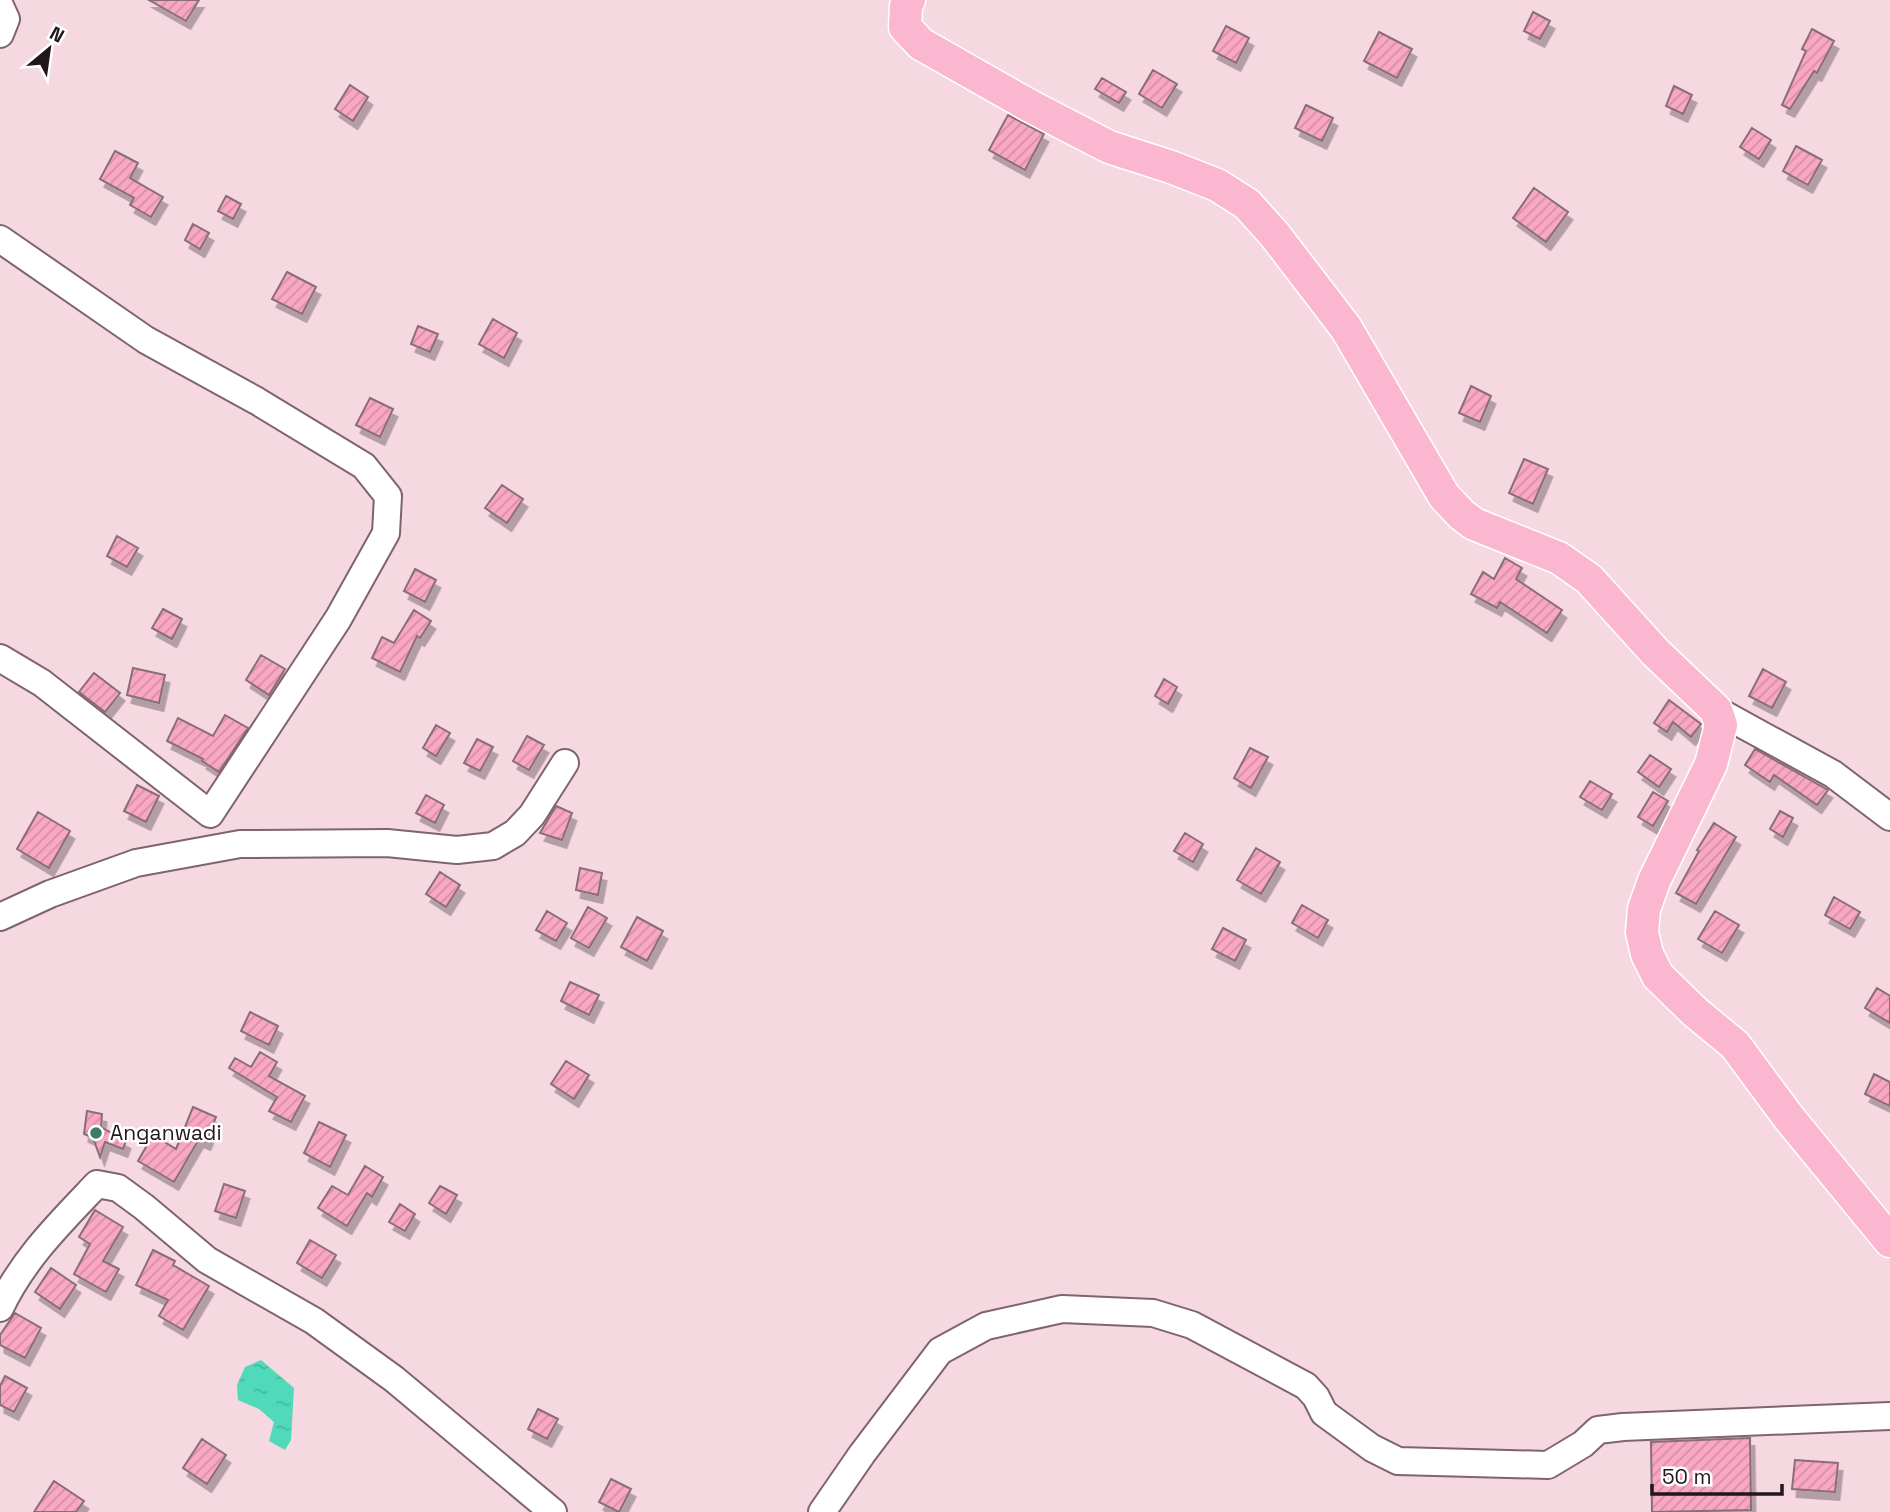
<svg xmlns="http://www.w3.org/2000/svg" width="1890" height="1512" viewBox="0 0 1890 1512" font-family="'Space Grotesk',sans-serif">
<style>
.water{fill:url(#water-ripples)}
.building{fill:url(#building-hatch);stroke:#896e76;stroke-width:2;filter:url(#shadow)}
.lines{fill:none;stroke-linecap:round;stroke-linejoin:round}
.minor-casing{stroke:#7f646d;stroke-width:30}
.major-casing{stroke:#fff;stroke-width:35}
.minor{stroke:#fff;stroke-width:26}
.major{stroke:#fab7cf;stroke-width:32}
.poi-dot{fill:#3b7b6a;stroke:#fff;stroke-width:2.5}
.labels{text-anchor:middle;stroke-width:5;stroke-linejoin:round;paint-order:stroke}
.poi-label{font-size:21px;fill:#21161a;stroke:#fff;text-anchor:start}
</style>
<defs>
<pattern id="water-ripples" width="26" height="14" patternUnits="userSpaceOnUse" patternTransform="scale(1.75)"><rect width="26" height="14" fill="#51dab9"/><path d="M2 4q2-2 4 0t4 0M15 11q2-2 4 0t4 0" fill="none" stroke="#46ba9e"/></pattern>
<pattern id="building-hatch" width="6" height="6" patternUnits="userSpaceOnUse" patternTransform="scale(1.75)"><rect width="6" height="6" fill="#f9a7c3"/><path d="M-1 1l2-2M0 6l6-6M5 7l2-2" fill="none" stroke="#d58fa7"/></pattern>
<filter id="shadow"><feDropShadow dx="4.5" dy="8" stdDeviation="0" flood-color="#0004"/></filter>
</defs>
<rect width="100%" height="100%" fill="#f6d8e1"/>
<path class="water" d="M261,1360L294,1388L291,1440L285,1450L269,1441L274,1422L259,1409L238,1400L237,1385L245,1367Z"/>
<path class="building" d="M149,0H199L186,21Z
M1533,12L1550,21L1540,39L1524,31Z
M1226,26L1249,38L1236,63L1213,51Z
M1812,29L1834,41L1817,73L1814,71L1790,109L1782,105L1806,51L1802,49Z
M1379,32L1412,49L1397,78L1364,61Z
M1153,70L1177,84L1162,108L1139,94Z
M1102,78L1126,92L1119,103L1095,89Z
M350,85L368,97L353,121L335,109Z
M1674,86L1692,95L1683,114L1666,106Z
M1306,105L1333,118L1322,141L1295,128Z
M1008,115L1044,134L1025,170L989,150Z
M1752,128L1771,140L1759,159L1740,147Z
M1796,146L1822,160L1808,185L1783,171Z
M115,151L138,163L130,178L163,197L151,217L130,205L134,198L100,179Z
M1534,188L1568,212L1546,242L1513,218Z
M226,196L241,204L233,219L218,211Z
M193,224L209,233L200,249L185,240Z
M287,272L316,287L302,314L272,299Z
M493,319L517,333L504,358L479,344Z
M418,326L438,334L430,352L411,344Z
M1471,386L1491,396L1480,422L1459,413Z
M370,398L393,409L380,437L356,425Z
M1524,459L1548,469L1533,504L1509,493Z
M502,485L523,499L507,523L485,508Z
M117,536L138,548L127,567L107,556Z
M1505,558L1522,568L1516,579L1562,610L1547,633L1500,602L1497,608L1471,594L1483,572L1494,579Z
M415,569L436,580L425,602L404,591Z
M163,609L182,619L172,639L152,628Z
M414,610L431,621L420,638L417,636L400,672L372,658L382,637L394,643Z
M261,655L285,669L269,695L246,680Z
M133,668L165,675L159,703L127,695Z
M1763,669L1786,682L1772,708L1749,696Z
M94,673L120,693L105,712L79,692Z
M1164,679L1177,687L1168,704L1155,696Z
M1669,700L1701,724L1691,737L1673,722L1667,732L1654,723Z
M225,715L248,728L219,772L202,761L203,759L167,741L178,718L213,736Z
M436,725L450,733L436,756L423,748Z
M527,736L544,745L529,770L513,761Z
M477,739L493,747L480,771L464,763Z
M1250,748L1268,757L1251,788L1234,778Z
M1755,749L1828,790L1817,805L1774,775L1770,782L1745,765Z
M1650,755L1671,769L1659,787L1638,772Z
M1590,781L1612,794L1602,810L1580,797Z
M137,785L159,796L146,822L124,811Z
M1653,792L1668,801L1653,826L1638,817Z
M426,795L444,805L435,823L416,813Z
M556,806L572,813L562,840L540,833Z
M1780,811L1793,818L1783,837L1770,829Z
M38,812L70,831L49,868L17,849Z
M1714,823L1736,837L1696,904L1676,893L1699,851L1697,850Z
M1185,833L1203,844L1193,862L1174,851Z
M1256,848L1280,862L1261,894L1237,880Z
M580,868L602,873L598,895L576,890Z
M440,872L460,885L446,907L426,894Z
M1834,897L1860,912L1850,929L1825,915Z
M1302,905L1328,920L1318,938L1292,923Z
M588,907L607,918L589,948L571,938Z
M547,911L567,923L556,941L536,930Z
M1715,911L1739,925L1722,953L1698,939Z
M637,917L663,931L647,961L621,947Z
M1223,928L1246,940L1235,961L1212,949Z
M570,982L599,995L589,1015L561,1001Z
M1877,988L1890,996V1023L1865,1008Z
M250,1012L278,1026L269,1045L241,1031Z
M260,1052L277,1062L269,1076L305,1096L291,1122L269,1111L277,1097L229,1068L235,1058L251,1067Z
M566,1061L589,1075L574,1099L551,1084Z
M1874,1074L1890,1082V1106L1865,1094Z
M193,1107L216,1117L206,1142L199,1139L174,1182L138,1161L153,1135L176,1149Z
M87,1111L102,1114L101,1127L126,1141L123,1149L105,1142L100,1157L93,1138L84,1134Z
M319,1122L346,1135L330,1167L304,1153Z
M365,1166L383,1177L372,1197L367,1193L347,1226L318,1208L332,1186L348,1195Z
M224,1184L245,1191L236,1218L215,1211Z
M440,1186L457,1195L446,1214L429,1203Z
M400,1204L415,1214L405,1231L389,1222Z
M95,1210L123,1227L103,1261L119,1269L106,1292L74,1274L90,1244L79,1237Z
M310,1240L336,1255L322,1278L297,1263Z
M153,1250L175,1261L173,1265L209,1286L183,1330L159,1316L168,1300L136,1285Z
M51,1268L76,1285L60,1309L35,1292Z
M15,1313L41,1328L25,1358L0,1345V1335Z
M5,1376L27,1388L14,1412L0,1405V1386Z
M538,1409L558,1419L547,1439L528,1429Z
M1750,1438L1751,1510L1652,1512L1651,1442Z
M202,1439L226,1455L207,1484L183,1468Z
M1795,1460L1838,1463L1835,1492L1792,1489Z
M611,1479L631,1489L619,1512L599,1502Z
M54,1481L84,1501L76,1512H34Z"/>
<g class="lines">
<defs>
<path id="minor" d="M0,6L6,19L0,34
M0,239L146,340L257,401L364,466L388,496L386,533L338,619L210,814L42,683L0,658
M1716,710L1833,774L1890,817
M0,917L50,894L136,863L240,844L387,843L457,850L493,846L515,833L532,815L565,763
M0,1308C23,1259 60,1223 97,1184L118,1188L144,1207L207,1260L314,1321L394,1379L553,1512
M822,1512L862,1454L940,1351L986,1326L1062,1309L1153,1313L1192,1325L1306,1386L1316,1397L1324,1413L1372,1448L1398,1461L1548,1465L1583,1444L1598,1430L1623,1427L1890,1416"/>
<path id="major" d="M909,0L906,6L905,27L921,44L1030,106L1109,147L1171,167L1217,185L1247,204L1274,234L1346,328L1444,496L1462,515L1474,524L1559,558L1589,579L1655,652L1716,710L1721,725L1711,764L1654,881L1644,909L1642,932L1647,954L1658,976L1695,1012L1735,1045L1789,1118L1890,1241"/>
</defs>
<use href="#minor" class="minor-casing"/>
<use href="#major" class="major-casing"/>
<use href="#minor" class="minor"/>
<use href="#major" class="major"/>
</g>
<circle class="poi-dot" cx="96" cy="1133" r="7"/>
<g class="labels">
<g class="poi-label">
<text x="110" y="1140">Anganwadi</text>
</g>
</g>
<g transform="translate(49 49) rotate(29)" stroke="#ffffff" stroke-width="5" paint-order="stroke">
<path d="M0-5L12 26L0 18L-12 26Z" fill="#21161a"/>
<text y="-10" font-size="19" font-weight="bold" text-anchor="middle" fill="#21161a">N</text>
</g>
<path d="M1652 1484v10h130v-10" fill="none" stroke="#21161a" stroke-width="3.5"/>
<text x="1662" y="1484" font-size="21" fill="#21161a" stroke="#ffffff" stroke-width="5" paint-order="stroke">50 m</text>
</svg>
